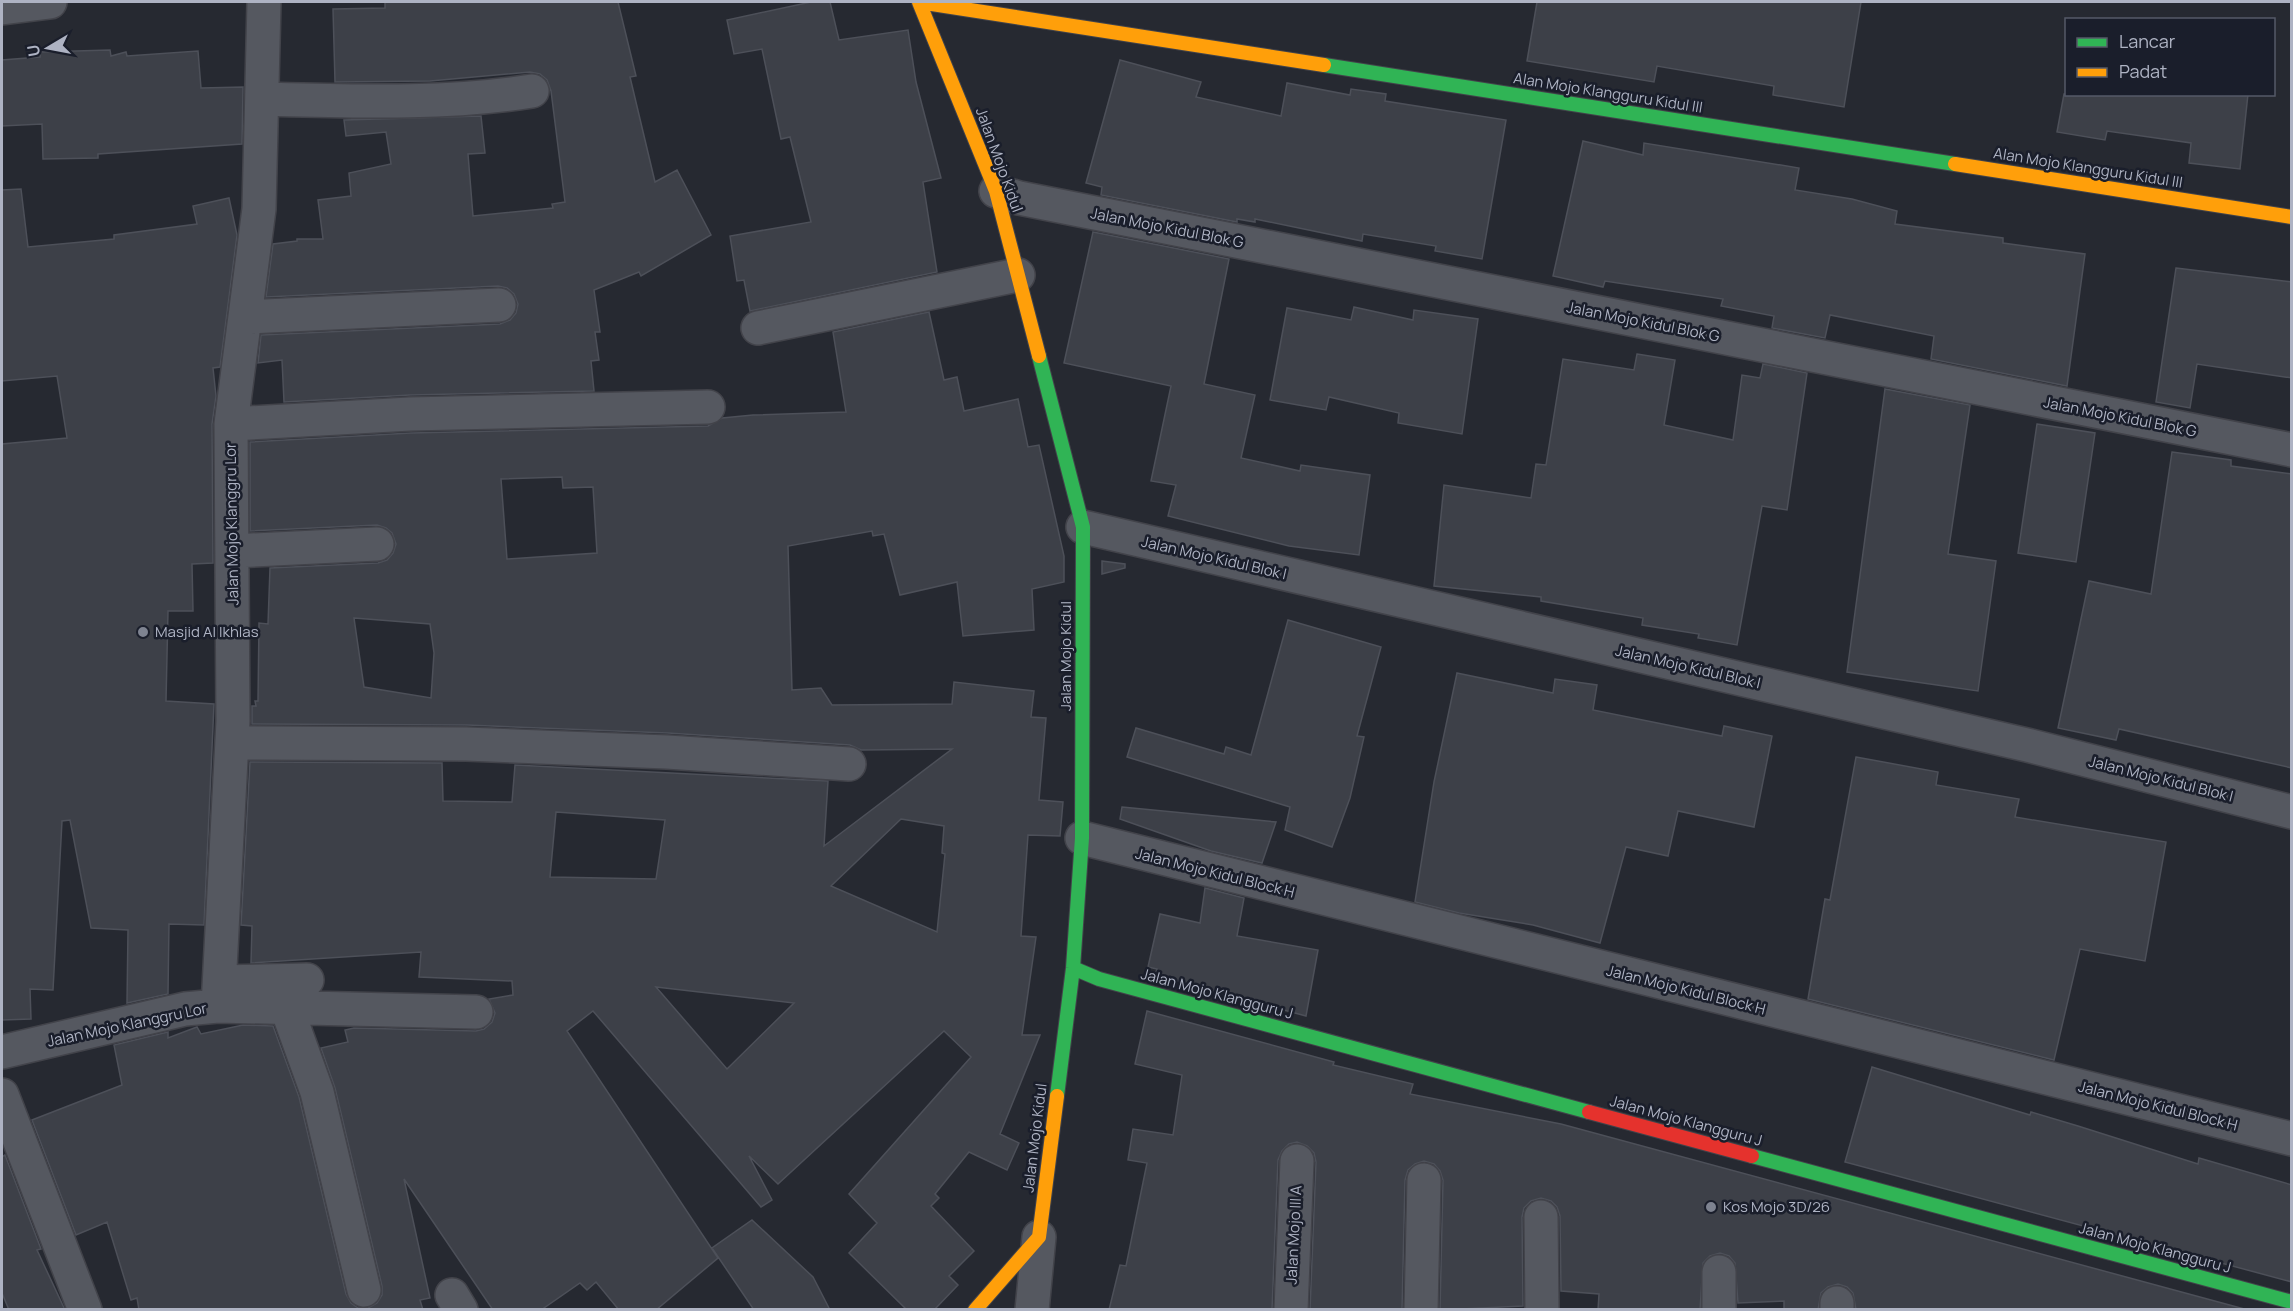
<svg xmlns="http://www.w3.org/2000/svg" width="2293" height="1311" viewBox="0 0 2293 1311" font-family="Manrope,sans-serif">
<style>
.building{fill:#3d4048;stroke:#4d5059;stroke-width:1.5;fill-rule:evenodd}
.lines{fill:none;stroke-linecap:round;stroke-linejoin:round}
.street-casing{stroke:#42434a;stroke-width:36}
.fast-casing{stroke:#42434a;stroke-width:16}
.slow-casing{stroke:#42434a;stroke-width:16}
.jam-casing{stroke:#42434a;stroke-width:16}
.street{stroke:#555860;stroke-width:33}
.fast{stroke:#30b455;stroke-width:14}
.slow{stroke:#ff9f0a;stroke-width:14}
.jam{stroke:#e5322d;stroke-width:14}
.poi-dot{fill:#7e8390;stroke:#1a1e2b;stroke-width:2}
.labels{text-anchor:middle;stroke-width:5;stroke-linejoin:round;paint-order:stroke}
.street-label{font-size:15px;fill:#aeb3c3;stroke:#1a1e2b}
.poi-label{font-size:15px;fill:#aeb3c3;stroke:#1a1e2b;text-anchor:start}
</style>
<rect width="100%" height="100%" fill="#262931"/>
<path class="building" d="M385,2H618L636,76L630,77L655,182L677,170L711,235L641,276L639,272L594,290L600,332H595L599,360L591,361L594,391L410,395L284,402L282,360L258,363L261,335L500,324L510,320L516,313L518,304L514,294L507,288L498,286L266,297L273,244L297,241V239H323L318,200L351,196L349,173L391,164L386,132L346,136L344,120L481,116L485,153L468,154L473,216L553,208L552,204L565,202L551,91L547,80L540,74L530,72L430,81L335,82L333,9L385,8Z
M811,2H830L839,40L908,30L916,82L941,178L923,182L937,272L750,311L744,280L737,281L730,236L811,222L790,137L781,139L762,49L734,54L727,20Z
M1537,2H1861L1844,107L1773,95L1774,86L1657,66L1654,82L1527,61Z
M110,50L111,56L126,52L127,56L198,51L201,88L243,87L242,144L98,154V158L43,159L42,124L2,126V60L40,57V52Z
M1120,60L1201,82L1196,97L1281,116L1287,83L1350,95L1351,89L1386,94L1385,101L1506,120L1482,259L1435,251L1436,246L1363,234L1362,241L1255,219V222L1237,219V222L1101,195L1102,187L1086,183Z
M2064,94H2248L2240,169L2189,163L2191,143L2107,131L2105,140L2057,132Z
M1583,141L1643,155L1644,143L1799,168L1795,190L1852,199L1897,211L1895,224L2003,238V243L2085,254L2067,386L1931,359L1934,336L1830,315L1825,338L1772,328L1774,316L1721,306L1723,299L1605,281L1603,287L1553,276Z
M21,189L28,247L114,239V235L197,224L193,206L229,198L237,235L220,367L213,368L216,396L212,424L213,563L192,564L193,611H168L166,701L214,704L204,925L169,924L168,994L127,1003L128,930L91,928L70,820L62,821L53,990L30,989L31,1019L2,1020V444L67,438L57,376L2,381V190Z
M1093,232L1229,259L1204,384L1255,395L1241,458L1300,471L1301,465L1370,475L1359,555L1289,546L1168,516L1176,485L1151,481L1171,386L1064,363Z
M2176,268L2292,282V378L2197,364L2190,408L2156,402Z
M1354,307L1413,320L1414,310L1478,319L1462,434L1398,423L1399,413L1329,397L1326,410L1270,400L1287,308L1351,320Z
M929,312L944,380L957,377L964,411L1018,399L1028,447L1039,445L1064,556V582L1032,589L1034,630L963,636L957,582L900,595L884,534L873,536L872,531L788,546L792,690L821,688L832,705L952,704L954,682L1034,691L1031,717L1046,718L1039,800L1063,802L1060,836L1028,835L1021,936L1036,937L1022,1035H1040L1000,1134L1019,1143L1007,1170L969,1152L935,1194L939,1198L931,1206L974,1251L949,1276L958,1285L934,1310H907L849,1253L877,1223L849,1194L971,1057L944,1031L778,1184L749,1156L772,1200L761,1207L593,1011L567,1031L718,1258L656,1310H619L596,1282L587,1290L580,1283L541,1310H493L404,1179L430,1298L420,1300L423,1310H139L137,1298L131,1300L107,1222L76,1235L32,1120L122,1085L114,1045L168,1032V1038L197,1027L201,1034L243,1025L273,1026L299,1097L346,1294L351,1303L358,1308H368L377,1303L382,1295V1286L335,1088L321,1048L348,1042L345,1030L354,1028L476,1031L484,1029L492,1022L495,1013L489,999L513,995L512,981L419,977L421,952L251,963L252,926L241,925L250,762L442,763L443,801L512,802L515,765L828,781L824,846L952,749L861,750L850,745L668,733L467,725L252,724V706H256L255,701H258L259,623L268,624L270,568L378,563L387,560L393,553L396,544L392,533L386,528L377,525L250,531V442L411,433L708,426L722,418L753,415L846,412L833,332ZM562,477L563,488L593,487L597,553L507,559L501,479ZM354,618L430,624L434,653L431,698L364,687ZM556,812L665,820L656,879L550,877ZM901,819L944,826L942,853L945,854L937,932L831,886ZM656,987L794,1003L727,1069Z
M1637,354L1675,360L1664,425L1733,440L1742,375L1760,378L1763,364L1807,373L1787,510L1762,506L1737,645L1698,638L1699,634L1642,625L1643,618L1541,601V597L1434,586L1444,485L1531,498L1536,464L1546,465L1563,359L1634,370Z
M1885,389L1970,405L1948,554L1996,561L1978,691L1847,672Z
M2037,424L2095,433L2076,562L2018,553Z
M2172,452L2231,460V466L2292,474V768L2119,729L2116,740L2058,728L2089,581L2151,594Z
M1102,561L1125,564V568L1102,574Z
M1288,620L1381,647L1357,736L1364,737L1350,798L1332,847L1285,830L1290,807L1127,757L1136,728L1224,754L1226,747L1251,755Z
M1457,673L1553,693L1555,679L1597,685L1593,710L1722,736L1724,726L1772,736L1754,827L1678,811L1668,856L1626,847L1600,943L1533,925L1459,913L1415,902L1434,782Z
M1856,757L1938,772L1936,785L2019,799L2015,817L2166,842L2145,961L2080,949L2054,1060L1808,999L1825,899L1830,900Z
M1122,807L1276,822L1262,863L1211,851L1120,819Z
M1205,888L1244,898L1237,936L1318,950L1306,1016L1155,975L1157,969L1148,967L1160,914L1200,923Z
M1147,1011L1334,1062L1333,1065L1413,1084L1410,1094L1561,1124L2248,1310H1856L1853,1293L1847,1287L1838,1284L1828,1287L1821,1293L1818,1310H1784V1301L1738,1303L1735,1263L1729,1256L1720,1253L1710,1256L1703,1263L1700,1310H1598L1599,1294L1561,1291L1560,1216L1557,1207L1551,1201L1541,1198L1531,1201L1524,1208L1522,1217L1523,1306L1440,1310L1443,1180L1440,1171L1434,1164L1424,1161L1415,1164L1408,1170L1405,1180L1402,1310H1310L1316,1162L1314,1153L1307,1146L1297,1142L1289,1144L1282,1151L1278,1160L1272,1310H1109L1120,1265L1126,1266L1147,1163L1128,1160L1133,1129L1173,1135L1182,1075L1135,1064Z
M1872,1067L2030,1115L2031,1112L2078,1126L2198,1164L2199,1158L2292,1185V1282L1845,1162Z
M5,1155L41,1249L37,1250L65,1310H9L2,1293V1157Z
M752,1220L813,1277L830,1310H754L712,1248Z"/>
<g class="lines">
<defs>
<path id="street" d="M2,8L50,2
M262,99C352,101 442,105 532,91
M996,191L1019,198L2292,450
M246,317L499,305
M758,328L1018,275
M231,424L410,414L708,407
M1083,527L2027,745L2292,812
M233,551L377,544
M232,743L466,744L667,752L849,764
M1082,838L2292,1139
M220,982L307,980
M218,1006L233,721L231,424L259,209L264,2
M286,1006L317,1092L364,1290
M2,1052L185,1009L218,1006L476,1012
M2,1095L85,1310
M1541,1217L1542,1310
M1719,1272V1310
M452,1295L461,1310
M1837,1303V1310
M1032,1310L1039,1237
M1291,1310L1297,1161
M1421,1310L1424,1180"/>
<path id="fast" d="M1324,65L1955,164
M1039,356L1083,527L1082,838L1073,968L1057,1096
M1073,968L1099,979L1589,1112
M1752,1156L2292,1302"/>
<path id="slow" d="M919,2L1324,65
M919,2L996,191L1039,356
M1955,164L2292,217
M975,1310L1039,1237L1057,1096"/>
<path id="jam" d="M1589,1112L1752,1156"/>
</defs>
<use href="#street" class="street-casing"/>
<use href="#fast" class="fast-casing"/>
<use href="#slow" class="slow-casing"/>
<use href="#jam" class="jam-casing"/>
<use href="#street" class="street"/>
<use href="#fast" class="fast"/>
<use href="#slow" class="slow"/>
<use href="#jam" class="jam"/>
</g>
<g class="poi-dot">
<circle cx="143" cy="632" r="6"/>
<circle cx="1711" cy="1207" r="6"/>
</g>
<g class="labels">
<g class="street-label">
<text transform="translate(1608 93) rotate(9)" y="5">Alan Mojo Klangguru Kidul III</text>
<text transform="translate(999 160) rotate(70)" y="5">Jalan Mojo Kidul</text>
<text transform="translate(2088 168) rotate(9)" y="5">Alan Mojo Klangguru Kidul III</text>
<text transform="translate(1167 228) rotate(11)" y="5">Jalan Mojo Kidul Blok G</text>
<text transform="translate(1643 322) rotate(11)" y="5">Jalan Mojo Kidul Blok G</text>
<text transform="translate(2120 417) rotate(11)" y="5">Jalan Mojo Kidul Blok G</text>
<text transform="translate(232 524) rotate(-91)" y="5">Jalan Mojo Klanggru Lor</text>
<text transform="translate(1214 558) rotate(13)" y="5">Jalan Mojo Kidul Blok I</text>
<text transform="translate(1066 656) rotate(-90)" y="5">Jalan Mojo Kidul</text>
<text transform="translate(1688 667) rotate(13)" y="5">Jalan Mojo Kidul Blok I</text>
<text transform="translate(2161 779) rotate(14)" y="5">Jalan Mojo Kidul Blok I</text>
<text transform="translate(1215 873) rotate(14)" y="5">Jalan Mojo Kidul Block H</text>
<text transform="translate(1686 990) rotate(14)" y="5">Jalan Mojo Kidul Block H</text>
<text transform="translate(1217 994) rotate(15)" y="5">Jalan Mojo Klangguru J</text>
<text transform="translate(127 1025) rotate(-12)" y="5">Jalan Mojo Klanggru Lor</text>
<text transform="translate(2158 1106) rotate(14)" y="5">Jalan Mojo Kidul Block H</text>
<text transform="translate(1686 1121) rotate(15)" y="5">Jalan Mojo Klangguru J</text>
<text transform="translate(1035 1138) rotate(-83)" y="5">Jalan Mojo Kidul</text>
<text transform="translate(1294 1235) rotate(-87)" y="5">Jalan Mojo III A</text>
<text transform="translate(2155 1248) rotate(15)" y="5">Jalan Mojo Klangguru J</text>
</g>
<g class="poi-label">
<text x="155" y="637">Masjid Al Ikhlas</text>
<text x="1723" y="1212">Kos Mojo 3D/26</text>
</g>
</g>
<rect width="2293" height="1311" fill="none" stroke="#aeb3c3" stroke-width="6"/>
<rect x="2065" y="18" width="210" height="78" fill="#1a1e2b" stroke="#555a68" stroke-width="1.5"/>
<rect x="2077" y="38" width="30" height="9" fill="#30b455" stroke="#555a68" stroke-width="1.5"/>
<text x="2119" y="48" font-size="18" fill="#aeb3c3">Lancar</text>
<rect x="2077" y="68" width="30" height="9" fill="#ff9f0a" stroke="#555a68" stroke-width="1.5"/>
<text x="2119" y="78" font-size="18" fill="#aeb3c3">Padat</text>
<g transform="translate(48 48) rotate(260)" stroke="#1a1e2b" stroke-width="4.5" paint-order="stroke">
<path d="M0-4.5L10 22L0 15L-10 22Z" fill="#aeb3c3"/>
<text y="-9" font-size="16" font-weight="bold" text-anchor="middle" fill="#aeb3c3">U</text>
</g>
</svg>
